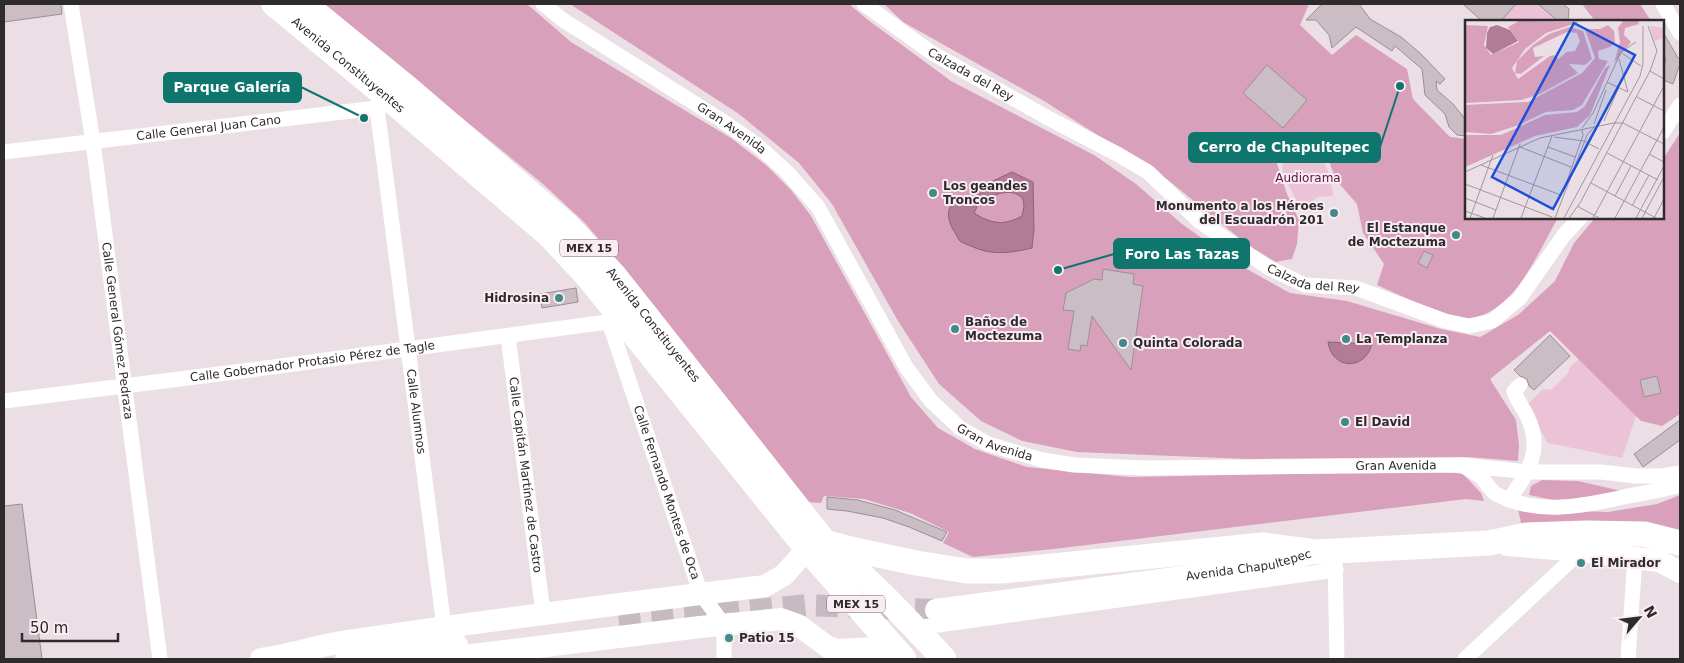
<svg xmlns="http://www.w3.org/2000/svg" width="1684" height="663" viewBox="0 0 1684 663" font-family="'DejaVu Sans',sans-serif">
<style>
.green{fill:#ecc2d6}
.forest{fill:#d9a0bc}
.water{fill:#b27c97;stroke:#8b6377}
.building{fill:#cabec4;stroke:#9a8f94}
.lines{fill:none;stroke-linecap:round;stroke-linejoin:round}
.secondary-tunnel{stroke:#c5bbc0;stroke-width:22;stroke-dasharray:22 11;stroke-linecap:butt}
.street{stroke:#fff;stroke-width:15}
.secondary{stroke:#fff;stroke-width:22}
.primary{stroke:#fff;stroke-width:25}
.poi-dot{fill:#41898b;stroke:#f9ecf2;stroke-width:2}
.labels{text-anchor:middle;stroke-width:4;stroke-linejoin:round;paint-order:stroke}
.shield{fill:#f9ecf2;stroke:#6c6467;stroke-width:1}
.shield-label{font-size:11px;font-weight:bold;fill:#2f2a2c}
.street-label{font-size:12px;fill:#2f2a2c;stroke:#f9ecf2}
.park-label{font-size:12px;fill:#59163e;stroke:#f9ecf2}
.poi-label{font-size:12px;font-weight:bold;fill:#2f2a2c;stroke:#f9ecf2;text-anchor:start}
.inset-road{fill:none;stroke:#a0979b;stroke-width:1}
.view{fill:#1d4ed8;fill-opacity:0.15;stroke:#1d4ed8;stroke-width:2.5}
.inset-edge{fill:none;stroke:#2f2a2c;stroke-width:2.5}
.leader{fill:none;stroke:#0f766e;stroke-width:2}
.callout-dot{fill:#0f766e;stroke:#f9ecf2;stroke-width:2}
.callout{fill:#0f766e;stroke:#0f766e;stroke-width:2}
.callout-label{font-size:14px;text-anchor:middle;font-weight:bold;fill:#fff}
</style>
<rect width="100%" height="100%" fill="#ebdfe5"/>
<path class="green" d="M1516,4H1538L1558,21H1501Z
M1303,148C1326,154 1331,174 1333,196L1317,197L1304,209H1299V205L1285,179L1282,167L1283,163L1294,151Z
M1588,351L1638,410L1622,458L1548,443L1526,406L1543,389L1551,390L1569,372V368Z"/>
<path class="forest" d="M322,4H527L571,42L731,138L766,165L791,190L811,216L911,397L938,428L975,449L1027,467L1129,477L1442,471L1463,474L1481,493L1484,501L1466,499L1054,549L973,557L943,543L949,532L910,513L864,499L824,496L821,503L806,502L653,304L585,223L543,184Z
M570,4H849L868,20L951,81L1094,155L1136,184L1182,224L1243,267L1290,293L1347,301L1441,329L1480,337L1518,315L1555,281L1574,243L1595,218H1663V159L1680,133V414L1662,426L1641,421L1550,331L1490,379L1516,420L1519,445L1518,461L1468,457L1246,459L1077,452L1022,441L981,421L939,384L898,321L832,204L799,163L739,114Z
M884,4H1309L1300,25L1332,55L1356,35L1407,69L1413,99L1450,137L1466,139V218H1558C1536,255 1513,318 1463,319C1457,319 1450,315 1444,313C1421,305 1399,295 1377,285L1384,264L1363,233L1357,204L1336,180L1328,159L1305,145L1286,149L1277,164L1287,194L1299,220L1297,244L1292,259L1276,262L1249,246L1168,180L1044,101L903,22Z
M1582,4H1640L1651,21H1595Z
M1542,480L1578,481L1626,492L1558,501L1529,495L1531,486Z
M1680,495V532L1643,525L1521,523L1518,509L1608,512L1657,504Z"/>
<path class="water" d="M1012,172L1033,182L1034,229L1032,248C1010,253 992,256 971,246C968,245 963,243 960,241C958,239 956,234 954,231C944,215 947,200 967,197L977,207L974,213C991,224 1004,226 1022,216L1024,206L1023,199C1012,187 998,194 984,199L976,193L980,187Z
M1328,342L1372,344C1365,371 1332,370 1328,342Z"/>
<path class="building" d="M4,4H61L62,14L4,22Z
M1322,4H1359L1370,19L1401,37L1421,54L1445,79L1440,84L1436,81L1437,90L1453,104L1466,120V136L1457,135L1449,127L1445,114L1425,95L1422,69L1395,46L1392,51L1356,27L1332,48L1329,35L1316,20H1306Z
M1463,4H1516L1501,21H1482Z
M1538,4H1563L1569,9L1568,21H1558Z
M1663,32L1678,58L1680,59V64L1673,84L1663,80V68L1666,59L1663,53Z
M1267,65L1307,100L1283,128L1243,93Z
M1424,251L1433,255L1427,268L1418,263Z
M1103,269L1134,274L1133,284L1143,286L1131,370L1092,316L1087,346L1081,345L1080,351L1068,349L1074,311L1063,310L1066,293L1094,279L1102,280Z
M576,288L578,302L542,308L540,294Z
M1550,335L1570,356L1534,390L1529,386L1527,379L1520,376L1514,370Z
M1657,376L1661,393L1644,397L1640,380Z
M1680,420V440L1643,467L1634,454Z
M827,497L858,500L895,510L947,532L942,541L909,527L883,518L847,511L827,509Z
M22,504L30,567L42,659H4V506Z"/>
<g class="lines">
<path class="secondary-tunnel" d="M619,624L806,605L936,610"/>
<g class="street">
<path id="s1" d="M71,4L93,142L160,659"/>
<path id="s2" d="M543,4L563,20L721,120L757,145L787,172L818,207L906,367L931,401L960,428L988,444L1042,460L1074,465L1145,468L1462,465L1529,472H1601L1636,476H1662L1680,473"/>
<path id="s3" d="M864,4L932,53L1050,119L1119,155L1148,172L1199,221L1269,268L1305,285L1356,288L1445,321L1469,326L1492,321L1519,299L1564,235L1580,218"/>
<path d="M1663,4L1680,33"/>
<path id="s4" d="M377,108L444,627"/>
<path d="M1663,132L1680,105"/>
<path id="s5" d="M4,152L377,108L385,104"/>
<path id="s6" d="M609,322L701,594L724,625V659"/>
<path id="s7" d="M508,336L543,613"/>
<path id="s8" d="M4,401L243,371L622,320"/>
<path d="M1465,467C1470,470 1476,473 1481,477C1486,482 1490,490 1496,494C1537,516 1585,506 1628,496C1646,493 1663,490 1680,485"/>
<path d="M1509,500C1528,472 1544,450 1527,416C1523,407 1517,401 1514,391L1520,385"/>
<path d="M1335,560L1337,659"/>
<path d="M916,628L1336,570"/>
<path d="M1465,659L1581,551"/>
<path d="M1628,659L1635,557"/>
</g>
<g class="secondary">
<path d="M1507,545L1581,551L1659,561L1680,572"/>
<path id="s9" d="M936,610L1272,565L1315,552"/>
<path d="M261,659C291,655 319,645 349,641C488,620 627,603 765,586L784,575L807,549"/>
<path d="M346,659L457,645"/>
<path d="M440,659L700,627L781,619L798,625L828,647L837,650L894,647"/>
</g>
<g class="primary">
<path id="s10" d="M274,4L392,101L549,235L587,276L807,549L904,659"/>
<path id="s11" d="M305,4L410,90L567,225L614,275L824,541C867,577 906,618 944,659"/>
<path d="M832,544L855,550L916,563L967,571H1002L1263,545L1316,552L1489,543L1527,535L1587,533L1644,534L1680,543"/>
</g>
</g>
<g class="poi-dot">
<circle cx="933" cy="193" r="5"/>
<circle cx="1334" cy="213" r="5"/>
<circle cx="1456" cy="235" r="5"/>
<circle cx="559" cy="298" r="5"/>
<circle cx="955" cy="329" r="5"/>
<circle cx="1346" cy="339" r="5"/>
<circle cx="1123" cy="343" r="5"/>
<circle cx="1345" cy="422" r="5"/>
<circle cx="1581" cy="563" r="5"/>
<circle cx="729" cy="638" r="5"/>
</g>
<g class="labels">
<g class="shield">
<rect x="560" y="239.5" width="58" height="17" rx="4"/>
<rect x="827" y="595.5" width="58" height="17" rx="4"/>
</g>
<g class="shield-label">
<text x="589" y="252">MEX 15</text>
<text x="856" y="608">MEX 15</text>
</g>
<g class="street-label">
<text dy="4" stroke="none"><textPath href="#s10" startOffset="96">Avenida Constituyentes</textPath></text>
<text dy="4" stroke="none"><textPath href="#s3" startOffset="128">Calzada del Rey</textPath></text>
<text dy="4" stroke="none"><textPath href="#s5" startOffset="206">Calle General Juan Cano</textPath></text>
<text dy="4" stroke="none"><textPath href="#s2" startOffset="226">Gran Avenida</textPath></text>
<text dy="4" stroke="none"><textPath href="#s3" startOffset="532">Calzada del Rey</textPath></text>
<text dy="4" stroke="none"><textPath href="#s11" startOffset="475">Avenida Constituyentes</textPath></text>
<text dy="4" stroke="none"><textPath href="#s1" startOffset="330">Calle General Gómez Pedraza</textPath></text>
<text dy="4" stroke="none"><textPath href="#s8" startOffset="311">Calle Gobernador Protasio Pérez de Tagle</textPath></text>
<text dy="4" stroke="none"><textPath href="#s4" startOffset="306">Calle Alumnos</textPath></text>
<text dy="4" stroke="none"><textPath href="#s2" startOffset="646">Gran Avenida</textPath></text>
<text dy="4" stroke="none"><textPath href="#s2" startOffset="1051">Gran Avenida</textPath></text>
<text dy="4" stroke="none"><textPath href="#s7" startOffset="140">Calle Capitán Martínez de Castro</textPath></text>
<text dy="4" stroke="none"><textPath href="#s6" startOffset="180">Calle Fernando Montes de Oca</textPath></text>
<text dy="4" stroke="none"><textPath href="#s9" startOffset="316">Avenida Chapultepec</textPath></text>
</g>
<g class="park-label">
<text x="1308" y="182">Audiorama</text>
</g>
<g class="poi-label">
<text x="943" y="190">Los geandes<tspan x="943" dy="14">Troncos</tspan></text>
<text x="1324" y="210" text-anchor="end">Monumento a los Héroes<tspan x="1324" dy="14">del Escuadrón 201</tspan></text>
<text x="1446" y="232" text-anchor="end">El Estanque<tspan x="1446" dy="14">de Moctezuma</tspan></text>
<text x="549" y="302" text-anchor="end">Hidrosina</text>
<text x="965" y="326">Baños de<tspan x="965" dy="14">Moctezuma</tspan></text>
<text x="1356" y="343">La Templanza</text>
<text x="1133" y="347">Quinta Colorada</text>
<text x="1355" y="426">El David</text>
<text x="1591" y="567">El Mirador</text>
<text x="739" y="642">Patio 15</text>
</g>
</g>
<g transform="translate(1465 20)">
<rect width="199" height="199" fill="#ebdfe5"/>
<path d="M185,6L199,8V18L189,21Z" fill="#ecc2d6"/>
<path d="M54,1L114,2L81,13L60,29L47,48L53,59L85,36L89,35L93,39L102,32L110,31L115,21L112,13L102,12L68,28L70,37L79,36L56,54L50,53L52,41L68,25L84,14L104,7L118,11L127,39L120,45L104,44L113,53L73,75L56,80L0,83V5L23,6L19,25L26,35L54,22L43,7ZM158,1H173L174,4L160,8L159,15L166,22L149,43L155,22L153,8ZM143,5L149,11L150,22L145,27L133,31L134,39L143,41L117,85L108,90L81,92L54,105L26,114L0,112V85L63,82L117,53L130,38L120,9H135ZM145,45L125,95L112,107L70,116L0,147V115H36L80,95L112,92L120,86L140,48Z" fill="#d9a0bc"/>
<path d="M32,5L45,10L53,21L28,34L21,28L22,13L25,7Z" fill="#b27c97"/>
<path class="inset-road" d="M158,34L176,46M154,39L163,72M185,51L199,59M142,62L163,72M172,77L199,91M139,101L154,67M129,104L141,70M117,108L128,93L156,32L171,22M89,117L119,121L134,129M55,127L106,147M83,127L110,137M142,133L193,160M184,134L199,142M16,145L96,175M0,152L75,118L149,103H158L199,124M126,163L191,198M0,164L87,197M101,164L118,115L117,110M150,176L166,146M0,178L31,190M112,186L134,198M167,186L184,155M0,191L20,198M5,198L28,135M28,198L55,124M56,198L87,116M90,198L122,115L130,106M99,198L175,56L178,44V6M104,198L115,183L185,51L192,31L183,6M128,198L199,66M150,198L199,107M171,198L199,146M177,198L199,157M189,198L199,179"/>
<path class="view" d="M109,3L170,35L88,189L27,157Z"/>
<rect width="199" height="199" class="inset-edge"/>
</g>
<path class="leader" d="M364 118L301 87M1400 86L1380 147M1058 270L1114 254"/>
<g class="callout-dot">
<circle cx="364" cy="118" r="5"/>
<circle cx="1400" cy="86" r="5"/>
<circle cx="1058" cy="270" r="5"/>
</g>
<g class="callout">
<rect x="164" y="73" width="137" height="29" rx="5"/>
<rect x="1189" y="133" width="191" height="29" rx="5"/>
<rect x="1114" y="239" width="135" height="29" rx="5"/>
</g>
<g class="callout-label">
<text x="232" y="92">Parque Galería</text>
<text x="1284" y="152">Cerro de Chapultepec</text>
<text x="1182" y="259">Foro Las Tazas</text>
</g>
<rect width="1684" height="663" fill="none" stroke="#2f2a2c" stroke-width="10"/>
<g transform="translate(1639 618) rotate(62)" stroke="#f9ecf2" stroke-width="4" paint-order="stroke">
<path d="M0-4L9 19L0 12L-9 19Z" fill="#2f2a2c"/>
<text y="-8" font-size="14" font-weight="bold" text-anchor="middle" fill="#2f2a2c">N</text>
</g>
<path d="M22 633v8h96v-8" fill="none" stroke="#2f2a2c" stroke-width="2.5"/>
<text x="30" y="633" font-size="15" fill="#2f2a2c" stroke="#f9ecf2" stroke-width="4" paint-order="stroke">50 m</text>
</svg>
